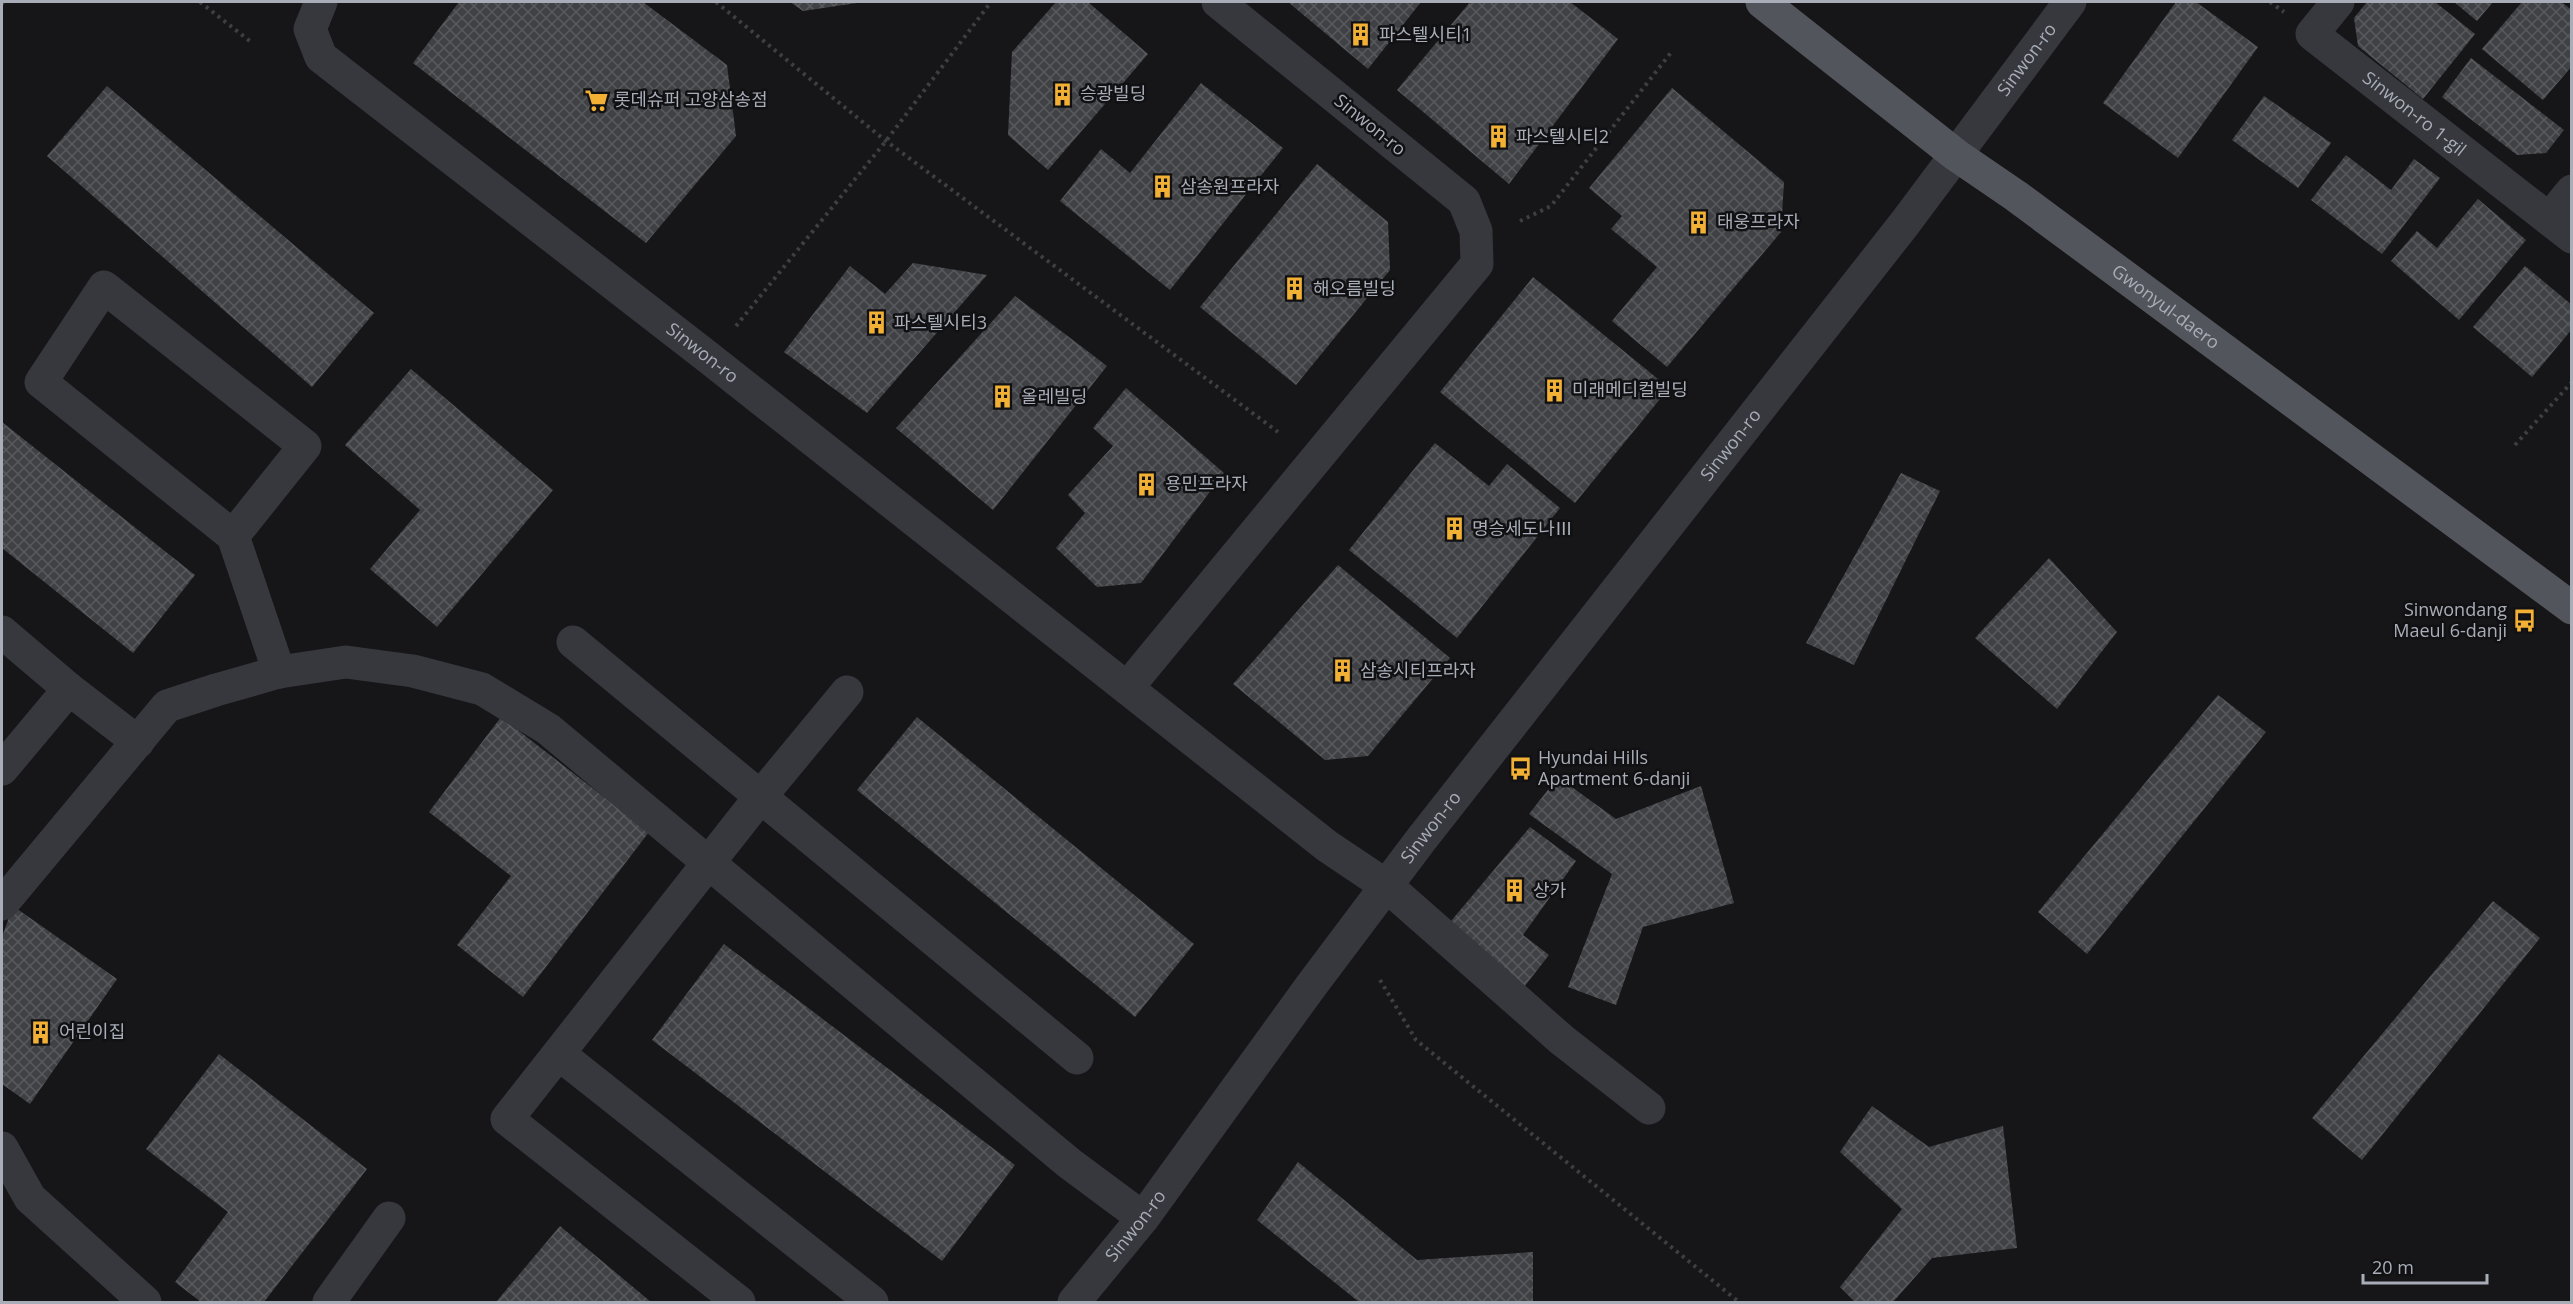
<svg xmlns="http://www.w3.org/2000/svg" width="2573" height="1304" viewBox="0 0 2573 1304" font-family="'Open Sans','Noto Sans KR',sans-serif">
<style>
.building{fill:url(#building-cross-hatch)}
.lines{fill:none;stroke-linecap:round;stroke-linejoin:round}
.path{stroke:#3d3f44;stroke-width:4;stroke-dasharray:3 4.5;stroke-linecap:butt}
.minor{stroke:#37383d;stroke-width:33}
.major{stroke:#53555c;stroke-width:33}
.labels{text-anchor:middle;stroke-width:5;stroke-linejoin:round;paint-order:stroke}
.poi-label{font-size:18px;fill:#a8adb8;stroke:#111113;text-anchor:start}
.street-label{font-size:18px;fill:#a8adb8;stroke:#111113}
</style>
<defs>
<pattern id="building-cross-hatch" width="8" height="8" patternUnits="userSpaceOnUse" patternTransform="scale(1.5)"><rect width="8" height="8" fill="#404145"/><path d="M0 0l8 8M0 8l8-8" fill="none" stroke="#595a5e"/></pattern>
</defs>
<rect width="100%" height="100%" fill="#161618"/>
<path class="building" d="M459,2H643L727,65L736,136L646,243L413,63Z
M790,2H856L857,3L803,11Z
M1056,2H1088L1148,54L1048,170L1008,135L1012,52Z
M1288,2H1421L1368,69Z
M1470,2H1570L1618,39L1509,184L1397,90Z
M2176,2H2196L2258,47L2178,158L2103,103Z
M2367,2H2435L2475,34L2423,99L2358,46L2354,18Z
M2454,2H2493L2477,21Z
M2522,2H2561L2572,10V66L2543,100L2482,49Z
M2471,58L2564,130L2546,153L2517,155L2442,97Z
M1201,83L1283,148L1170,290L1060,201L1101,149L1130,173Z
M107,86L374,313L312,387L47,156Z
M1672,88L1784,182L1781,232L1667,367L1612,321L1657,267L1611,229L1622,216L1589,188Z
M2264,96L2331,143L2298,188L2232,140Z
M2346,155L2391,190L2414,159L2440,178L2382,254L2311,200Z
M1317,164L1388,222L1390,270L1296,385L1200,307Z
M2478,199L2526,240L2459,320L2391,261L2417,231L2437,248Z
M913,263L987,275L867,413L784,352L850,266L885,294Z
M2525,266L2572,305V329L2532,377L2473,327Z
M1533,277L1669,388L1575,503L1440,392Z
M1015,296L1107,366L993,510L896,428Z
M411,369L553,490L437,627L370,569L420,510L345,445Z
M1126,388L1224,473L1141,583L1097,587L1056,548L1085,513L1068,495L1113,446L1093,428Z
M2,422L195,575L133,653L2,548Z
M1435,443L1489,486L1507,464L1560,508L1457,638L1349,550Z
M1901,473L1940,491L1854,665L1806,643Z
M2049,558L2117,632L2057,709L1975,638Z
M1338,565L1450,658L1368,756L1325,760L1233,684Z
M2218,695L2266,732L2087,954L2038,912Z
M501,717L649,832L523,997L457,945L511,876L429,812Z
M917,717L1194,944L1135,1017L857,790Z
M1558,777L1616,819L1701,786L1734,903L1643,927L1616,1005L1568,987L1612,874L1529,814Z
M1530,827L1576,861L1523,935L1549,955L1524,987L1451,921Z
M2493,901L2540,938L2362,1160L2312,1118Z
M13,906L117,979L30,1104L2,1084V937Z
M724,944L1015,1165L942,1261L652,1040Z
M219,1054L367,1169L264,1302H201L175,1282L228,1212L146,1149Z
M1872,1106L1929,1147L2003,1126L2017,1248L1932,1258L1893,1302H1855L1840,1287L1902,1209L1840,1152Z
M1298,1162L1417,1260L1533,1252V1302H1359L1257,1220Z
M560,1226L651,1302H496Z"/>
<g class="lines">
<path class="path" d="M200,2L251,42
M716,2L886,141L1278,432
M2270,2L2284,12
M2,4L3,2
M1520,221L1551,206L1673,50
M736,326L886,141L991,2
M2515,445L2572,382
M1380,980L1416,1040L1739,1302"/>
<g class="minor">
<path id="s1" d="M321,2L310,29L321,57L709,358L1327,846L1388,887L1562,1040L1649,1108"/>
<path id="s2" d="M2338,2L2312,34L2572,237"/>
<path d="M2549,219L2572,191"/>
<path d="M233,536L305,446L104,287L41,382L233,536L279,672"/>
<path d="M2,632L69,689L138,742"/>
<path d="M573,642L1077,1058"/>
<path d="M1127,688L1477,264L1476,231L1464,201L1218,2"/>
<path d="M2,769L69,689"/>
<path d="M2,904L167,706L216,690L279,672L346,662L413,671L482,689L548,729L1069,1163L1143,1218"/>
<path d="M559,1054L872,1302"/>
<path d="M2,1148L30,1198L145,1302"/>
<path d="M329,1302L389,1218"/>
<path d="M739,1302L507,1119L761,796L847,692"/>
<path id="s3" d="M1074,1302L1143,1218L1311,986L1420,841L1905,223L2070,2"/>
</g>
<path class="major" id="s4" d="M1762,2L1956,155L2016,196L2572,608"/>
</g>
<defs>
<symbol id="building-bare" viewBox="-9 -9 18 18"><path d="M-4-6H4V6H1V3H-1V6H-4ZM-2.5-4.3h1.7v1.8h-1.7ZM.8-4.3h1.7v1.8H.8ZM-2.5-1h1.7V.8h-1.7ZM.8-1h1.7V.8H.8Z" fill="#f2b134" stroke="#111113" stroke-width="2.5" paint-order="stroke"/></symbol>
<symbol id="supermarket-bare" viewBox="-9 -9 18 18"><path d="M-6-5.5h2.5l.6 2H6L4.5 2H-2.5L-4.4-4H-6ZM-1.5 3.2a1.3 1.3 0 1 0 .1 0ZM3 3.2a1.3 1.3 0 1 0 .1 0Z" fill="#f2b134" stroke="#111113" stroke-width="2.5" paint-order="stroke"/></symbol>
<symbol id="bus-bare" viewBox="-9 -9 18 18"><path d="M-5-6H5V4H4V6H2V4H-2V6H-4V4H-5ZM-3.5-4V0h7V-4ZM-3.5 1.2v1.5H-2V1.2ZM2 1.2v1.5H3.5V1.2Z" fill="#f2b134" stroke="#111113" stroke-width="2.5" paint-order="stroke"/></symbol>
</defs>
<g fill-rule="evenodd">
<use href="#building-bare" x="1344" y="18" width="33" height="33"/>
<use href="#building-bare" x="1046" y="78" width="33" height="33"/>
<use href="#supermarket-bare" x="580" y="84" width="33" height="33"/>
<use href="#building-bare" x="1482" y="120" width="33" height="33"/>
<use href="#building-bare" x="1146" y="170" width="33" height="33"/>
<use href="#building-bare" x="1682" y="206" width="33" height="33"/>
<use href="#building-bare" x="1278" y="272" width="33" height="33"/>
<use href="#building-bare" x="860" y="306" width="33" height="33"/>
<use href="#building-bare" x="1538" y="374" width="33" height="33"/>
<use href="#building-bare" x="986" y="380" width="33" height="33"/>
<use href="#building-bare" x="1130" y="468" width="33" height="33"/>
<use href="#building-bare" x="1438" y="512" width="33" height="33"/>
<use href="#bus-bare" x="2508" y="604" width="33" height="33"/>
<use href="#building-bare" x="1326" y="654" width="33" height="33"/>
<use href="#bus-bare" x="1504" y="752" width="33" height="33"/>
<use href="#building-bare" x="1498" y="874" width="33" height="33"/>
<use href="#building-bare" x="24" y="1016" width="33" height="33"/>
</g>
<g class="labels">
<g class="poi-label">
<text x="1379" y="41">파스텔시티1</text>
<text x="1080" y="100">승광빌딩</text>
<text x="614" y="106">롯데슈퍼 고양삼송점</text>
<text x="1516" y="143">파스텔시티2</text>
<text x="1180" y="193">삼송원프라자</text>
<text x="1717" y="228">태웅프라자</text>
<text x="1313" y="295">해오름빌딩</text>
<text x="894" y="329">파스텔시티3</text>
<text x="1572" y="396">미래메디컬빌딩</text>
<text x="1021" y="403">올레빌딩</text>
<text x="1165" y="490">용민프라자</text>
<text x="1472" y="535">명승세도나Ⅲ</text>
<text x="2507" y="616" text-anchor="end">Sinwondang<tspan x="2507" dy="21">Maeul 6-danji</tspan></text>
<text x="1360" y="677">삼송시티프라자</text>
<text x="1538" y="764">Hyundai Hills<tspan x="1538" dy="21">Apartment 6-danji</tspan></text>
<text x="1533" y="897">상가</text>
<text x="59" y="1038">어린이집</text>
</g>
<g class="street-label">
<text dy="6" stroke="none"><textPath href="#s3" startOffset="1566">Sinwon-ro</textPath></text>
<text dy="6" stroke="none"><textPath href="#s2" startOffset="171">Sinwon-ro 1-gil</textPath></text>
<text transform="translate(1370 125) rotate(39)" y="6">Sinwon-ro</text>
<text dy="6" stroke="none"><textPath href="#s4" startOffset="506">Gwonyul-daero</textPath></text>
<text dy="6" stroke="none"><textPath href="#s1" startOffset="542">Sinwon-ro</textPath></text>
<text dy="6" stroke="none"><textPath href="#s3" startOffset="1080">Sinwon-ro</textPath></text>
<text dy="6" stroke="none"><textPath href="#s3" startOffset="594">Sinwon-ro</textPath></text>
<text dy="6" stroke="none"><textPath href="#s3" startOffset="98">Sinwon-ro</textPath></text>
</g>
</g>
<rect width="2573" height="1304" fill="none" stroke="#a8adb8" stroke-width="6"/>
<path d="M2363 1274v9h124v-9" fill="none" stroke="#a8adb8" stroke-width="3"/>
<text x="2372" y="1274" font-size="18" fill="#a8adb8" stroke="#111113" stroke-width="4.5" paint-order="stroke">20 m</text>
</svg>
